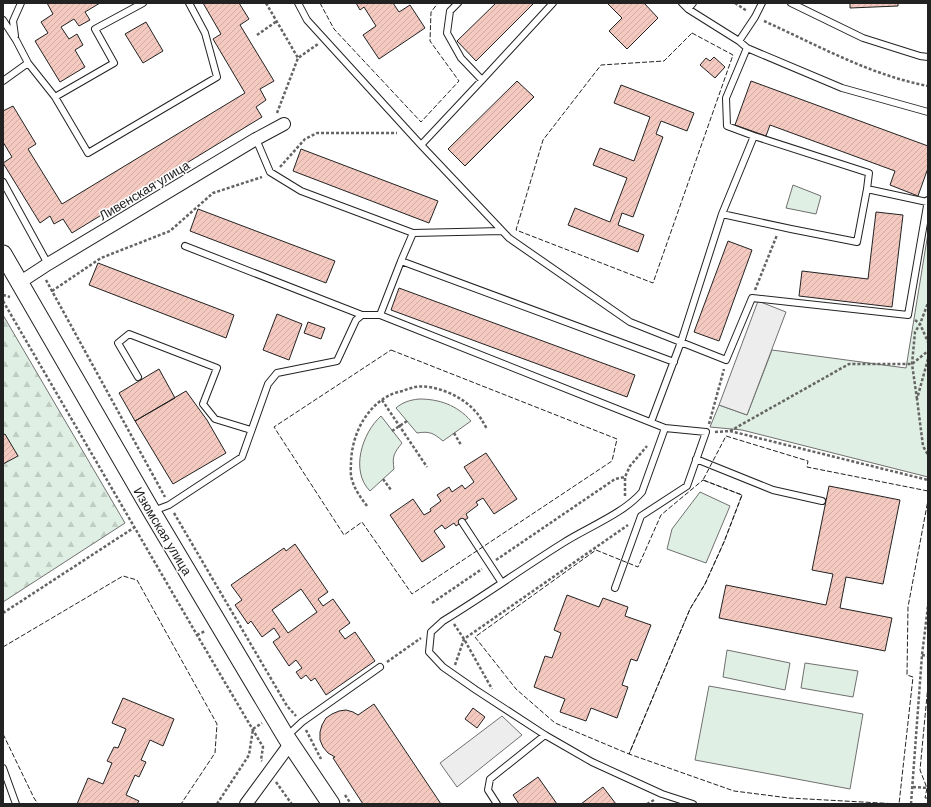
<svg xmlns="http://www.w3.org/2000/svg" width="931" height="807" viewBox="0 0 931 807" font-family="'DM Sans',sans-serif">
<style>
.forest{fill:url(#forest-firs);stroke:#6f6f6f}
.green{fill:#e0efe3;stroke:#6f6f6f}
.parking{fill:#ededed;stroke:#6f6f6f}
.building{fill:url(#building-hatch);stroke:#222;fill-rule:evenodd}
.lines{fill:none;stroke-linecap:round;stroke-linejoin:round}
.lane-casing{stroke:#222;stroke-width:8}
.street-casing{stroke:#222;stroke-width:14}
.secondary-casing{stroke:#222;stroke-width:19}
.path{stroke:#646464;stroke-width:2.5;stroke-dasharray:3 2;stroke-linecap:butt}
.lane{stroke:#fff;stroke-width:6}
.street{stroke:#fff;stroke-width:12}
.secondary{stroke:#fff;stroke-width:17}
.fence{stroke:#222;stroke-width:1;stroke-dasharray:5 2;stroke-linecap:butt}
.labels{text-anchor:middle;stroke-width:3;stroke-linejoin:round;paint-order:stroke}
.street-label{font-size:13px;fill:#222;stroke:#fff}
</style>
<defs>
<pattern id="forest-firs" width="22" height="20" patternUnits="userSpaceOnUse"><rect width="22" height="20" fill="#e0efe3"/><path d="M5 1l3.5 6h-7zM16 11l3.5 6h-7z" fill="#c0cdc2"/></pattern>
<pattern id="building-hatch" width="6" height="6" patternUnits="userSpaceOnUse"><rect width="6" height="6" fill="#f3c9c0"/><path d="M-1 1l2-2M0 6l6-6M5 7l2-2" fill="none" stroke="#d0aca5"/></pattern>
</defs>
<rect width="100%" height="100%" fill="#fff"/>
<path class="forest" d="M3,315L125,523L3,602Z"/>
<path class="green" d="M793,185L821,196L816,214L786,208Z
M928,233V477L742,430L710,427L719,405L747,415L772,350L906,368Z
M419,399C439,399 457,405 471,421L443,441C433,433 430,431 417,433L396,408C403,402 410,400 419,399Z
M381,416L402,443C394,453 392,456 394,469L370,491C350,471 362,433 381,416Z
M700,492L730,506L706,563L667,549L672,529Z
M727,650L790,663L785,690L723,677Z
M805,663L858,671L853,697L801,688Z
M709,686L863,714L850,789L695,760Z"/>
<path class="parking" d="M758,301L786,312L747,415L719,405Z
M502,716L522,735L457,787L440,763Z"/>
<path class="building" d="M47,3H100L85,12L90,20L79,26L74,19L61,27L69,39L77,34L83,45L75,50L85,67L60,82L35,41L48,33L41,22L53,14Z
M203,3H239L249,19L240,25L274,81L260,89L266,100L256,107L262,117L72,233L63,219L54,224L50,216L40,223L3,163L12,157L3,142V111L13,106L36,144L28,149L62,204L245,93L213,39L221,34Z
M356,3H393L399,12L410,5L425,28L379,59L363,35L376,26L364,7L360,10Z
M496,3H534L476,61L457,41Z
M607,3H644L658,18L627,49L609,31L622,18Z
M850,3H898V6L850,8Z
M146,22L163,51L143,63L125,34Z
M714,57L725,67L715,78L700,65L706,58L710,61Z
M517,81L534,97L465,166L448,149Z
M751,81L928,146V168L918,196L890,185L895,171L770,125L766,136L735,125Z
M621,85L694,113L687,131L661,121L656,134L663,137L633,217L622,213L618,225L644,235L638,252L568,225L575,208L610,222L627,178L593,165L600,148L634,161L650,117L614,103Z
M301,149L438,201L429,223L293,171Z
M198,209L335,261L326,283L190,231Z
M876,212L903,215L892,307L799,296L802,271L868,279Z
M728,241L752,250L719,341L694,332Z
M98,263L234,315L226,338L89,285Z
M399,288L635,375L627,397L391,310Z
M277,314L302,324L289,360L263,350Z
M308,322L325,328L321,339L304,333Z
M159,369L175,398L135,421L119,393Z
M186,391L207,420L226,453L173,484L135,421Z
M5,434L18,456L3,464V435Z
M486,453L517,499L494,514L483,498L476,502L478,505L466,514L468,518L456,526L454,523L445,529L442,525L434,531L445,547L422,562L390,515L413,499L424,515L431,511L430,509L441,501L437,495L449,487L452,492L462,485L465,489L474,482L464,467Z
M829,486L900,500L883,584L846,577L840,608L892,618L885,651L719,618L726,585L826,605L833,574L812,570Z
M295,544L328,592L318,599L323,606L333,599L350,623L339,631L345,639L355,632L375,661L326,695L315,678L311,681L306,675L301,679L296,672L302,668L296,660L289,666L273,642L280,637L274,628L262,637L251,621L248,624L235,605L242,600L231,585L284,548L286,551ZM301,589L317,612L288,633L272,610Z
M567,595L599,607L603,598L628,607L625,616L651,625L637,661L631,659L622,685L628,687L617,718L591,708L586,721L560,712L565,699L534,687L545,656L552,658L561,633L554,630Z
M123,698L174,719L163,746L150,740L141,760L146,762L139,777L135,775L126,795L139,801L137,804H77L88,778L103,784L112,763L107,761L114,747L118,748L126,729L112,723Z
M374,704L441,804H363L333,758L335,757L328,753L323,747L320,740V732L322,725L326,718L332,714L339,711L346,710L353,712L358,715Z
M473,708L485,717L477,728L465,719Z
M538,777L557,804H519L513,795Z
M603,787L616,804H581Z"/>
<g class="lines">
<defs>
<path id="lane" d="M298,3L307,20L421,145L509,238L630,322L726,360L752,298L908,315L928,200
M458,3L450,11L447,33L461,58L482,80
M682,3L688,9L739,41L747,48L842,88L928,112
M791,3L863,38L920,56L928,57
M688,9L693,3
M3,20L16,40L28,63L55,97L114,63L95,29L143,3
M15,36L13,21L21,3
M739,41L755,17L762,3
M747,48L726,98L727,126L754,136
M3,81L28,63
M55,97L88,153L217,77L205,33L189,3
M256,139L270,172L301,191L413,233L502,231
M421,145L482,80L553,3
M3,182L48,264
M867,189L869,173L754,136L722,214L791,229L857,242L867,189L927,202
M185,246L362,315
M401,261L413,233
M380,315L401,261L674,362
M138,377L118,343L129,334L217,368L203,404L215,419L251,430
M651,422L681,342L722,214
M665,428L642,492C623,514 588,527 563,543C523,568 484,596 443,621L431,632L429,652L443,667L476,690L545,735L592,762L662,794L693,804
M696,459L773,490L822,501
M153,511L169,505L242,457L268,384L277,373L337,361L356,320L362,315H380L665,428L706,432L687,486L641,516L615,588
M462,522L502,583
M287,736L302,722L380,667
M3,768L16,804
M497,804L488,790L490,779L545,735"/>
<path id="street" d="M19,283L48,264L256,139L284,124
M246,804L290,744"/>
<path id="secondary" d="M3,254L152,512L286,737L331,804"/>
</defs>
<use href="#lane" class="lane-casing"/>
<use href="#street" class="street-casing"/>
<use href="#secondary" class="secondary-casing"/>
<path class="path" d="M266,3L298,58
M735,3L747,11
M764,21C817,45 870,75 928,86
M257,35L277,21
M277,113L298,58L318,44
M280,167L305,139L317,133H397
M46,280L165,497
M755,290L777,235
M52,291L101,258L170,231L213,193L262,177
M3,295L10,297
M3,301L197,635L263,747L261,760L262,761
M915,320L920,324L928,342
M928,359L917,399L923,446L928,455
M917,399L912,364L915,332L920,324L928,303
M382,400L427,467
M709,424L724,369
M392,431L407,421
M730,431L849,364H912L928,351
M715,432L730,431L928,480
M454,433L461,445
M383,479L391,490
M625,496V477L630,466L647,446
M367,506C361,498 355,490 352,480C350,474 351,467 351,462C352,437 363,413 383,399C389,395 396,392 403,391C407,389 411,388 415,387C435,384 462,396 475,411C480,416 483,422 487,429
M174,513L287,706L296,716
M496,560L615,479L625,477
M432,603L482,569
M3,613L135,527
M454,624L464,639L492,689
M197,635L205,631
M922,655L928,656
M387,662L421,638
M455,665L464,639L628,525
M306,730L321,759
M276,782L291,803V804
M913,787L928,788
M345,795L351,804
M217,804L249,755L253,729L262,723
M647,804L654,800
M911,804L922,655L928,606"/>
<use href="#lane" class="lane"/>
<use href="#street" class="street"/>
<use href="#secondary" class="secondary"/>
<path class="fence" d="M320,3L334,29L421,122L459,81L430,41L431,12L438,3
M692,33L733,55L653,283L516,230L543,140L601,65L664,61Z
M391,350L617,439L612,461L412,594L362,522L344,535L274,427Z
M703,480L742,495L724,542L705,584L690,609L629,754L555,723L516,689L475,637L596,550L638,567L661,515Z
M928,491L807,467L808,461L726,436L703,480L742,495L724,542L705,584L690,609L629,754L734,791L789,798L899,804L913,677L907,675L908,607L928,500
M3,647L123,576L137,580L217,724L215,753L181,804
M928,685L920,770L927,788L925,798H928
M3,734L34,798L38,804"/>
</g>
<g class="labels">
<g class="street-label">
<text transform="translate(144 190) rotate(-31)" y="5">Ливенская улица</text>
<text transform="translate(163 531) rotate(59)" y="5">Изюмская улица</text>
</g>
</g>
<rect width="931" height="807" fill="none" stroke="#222222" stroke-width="8"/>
</svg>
